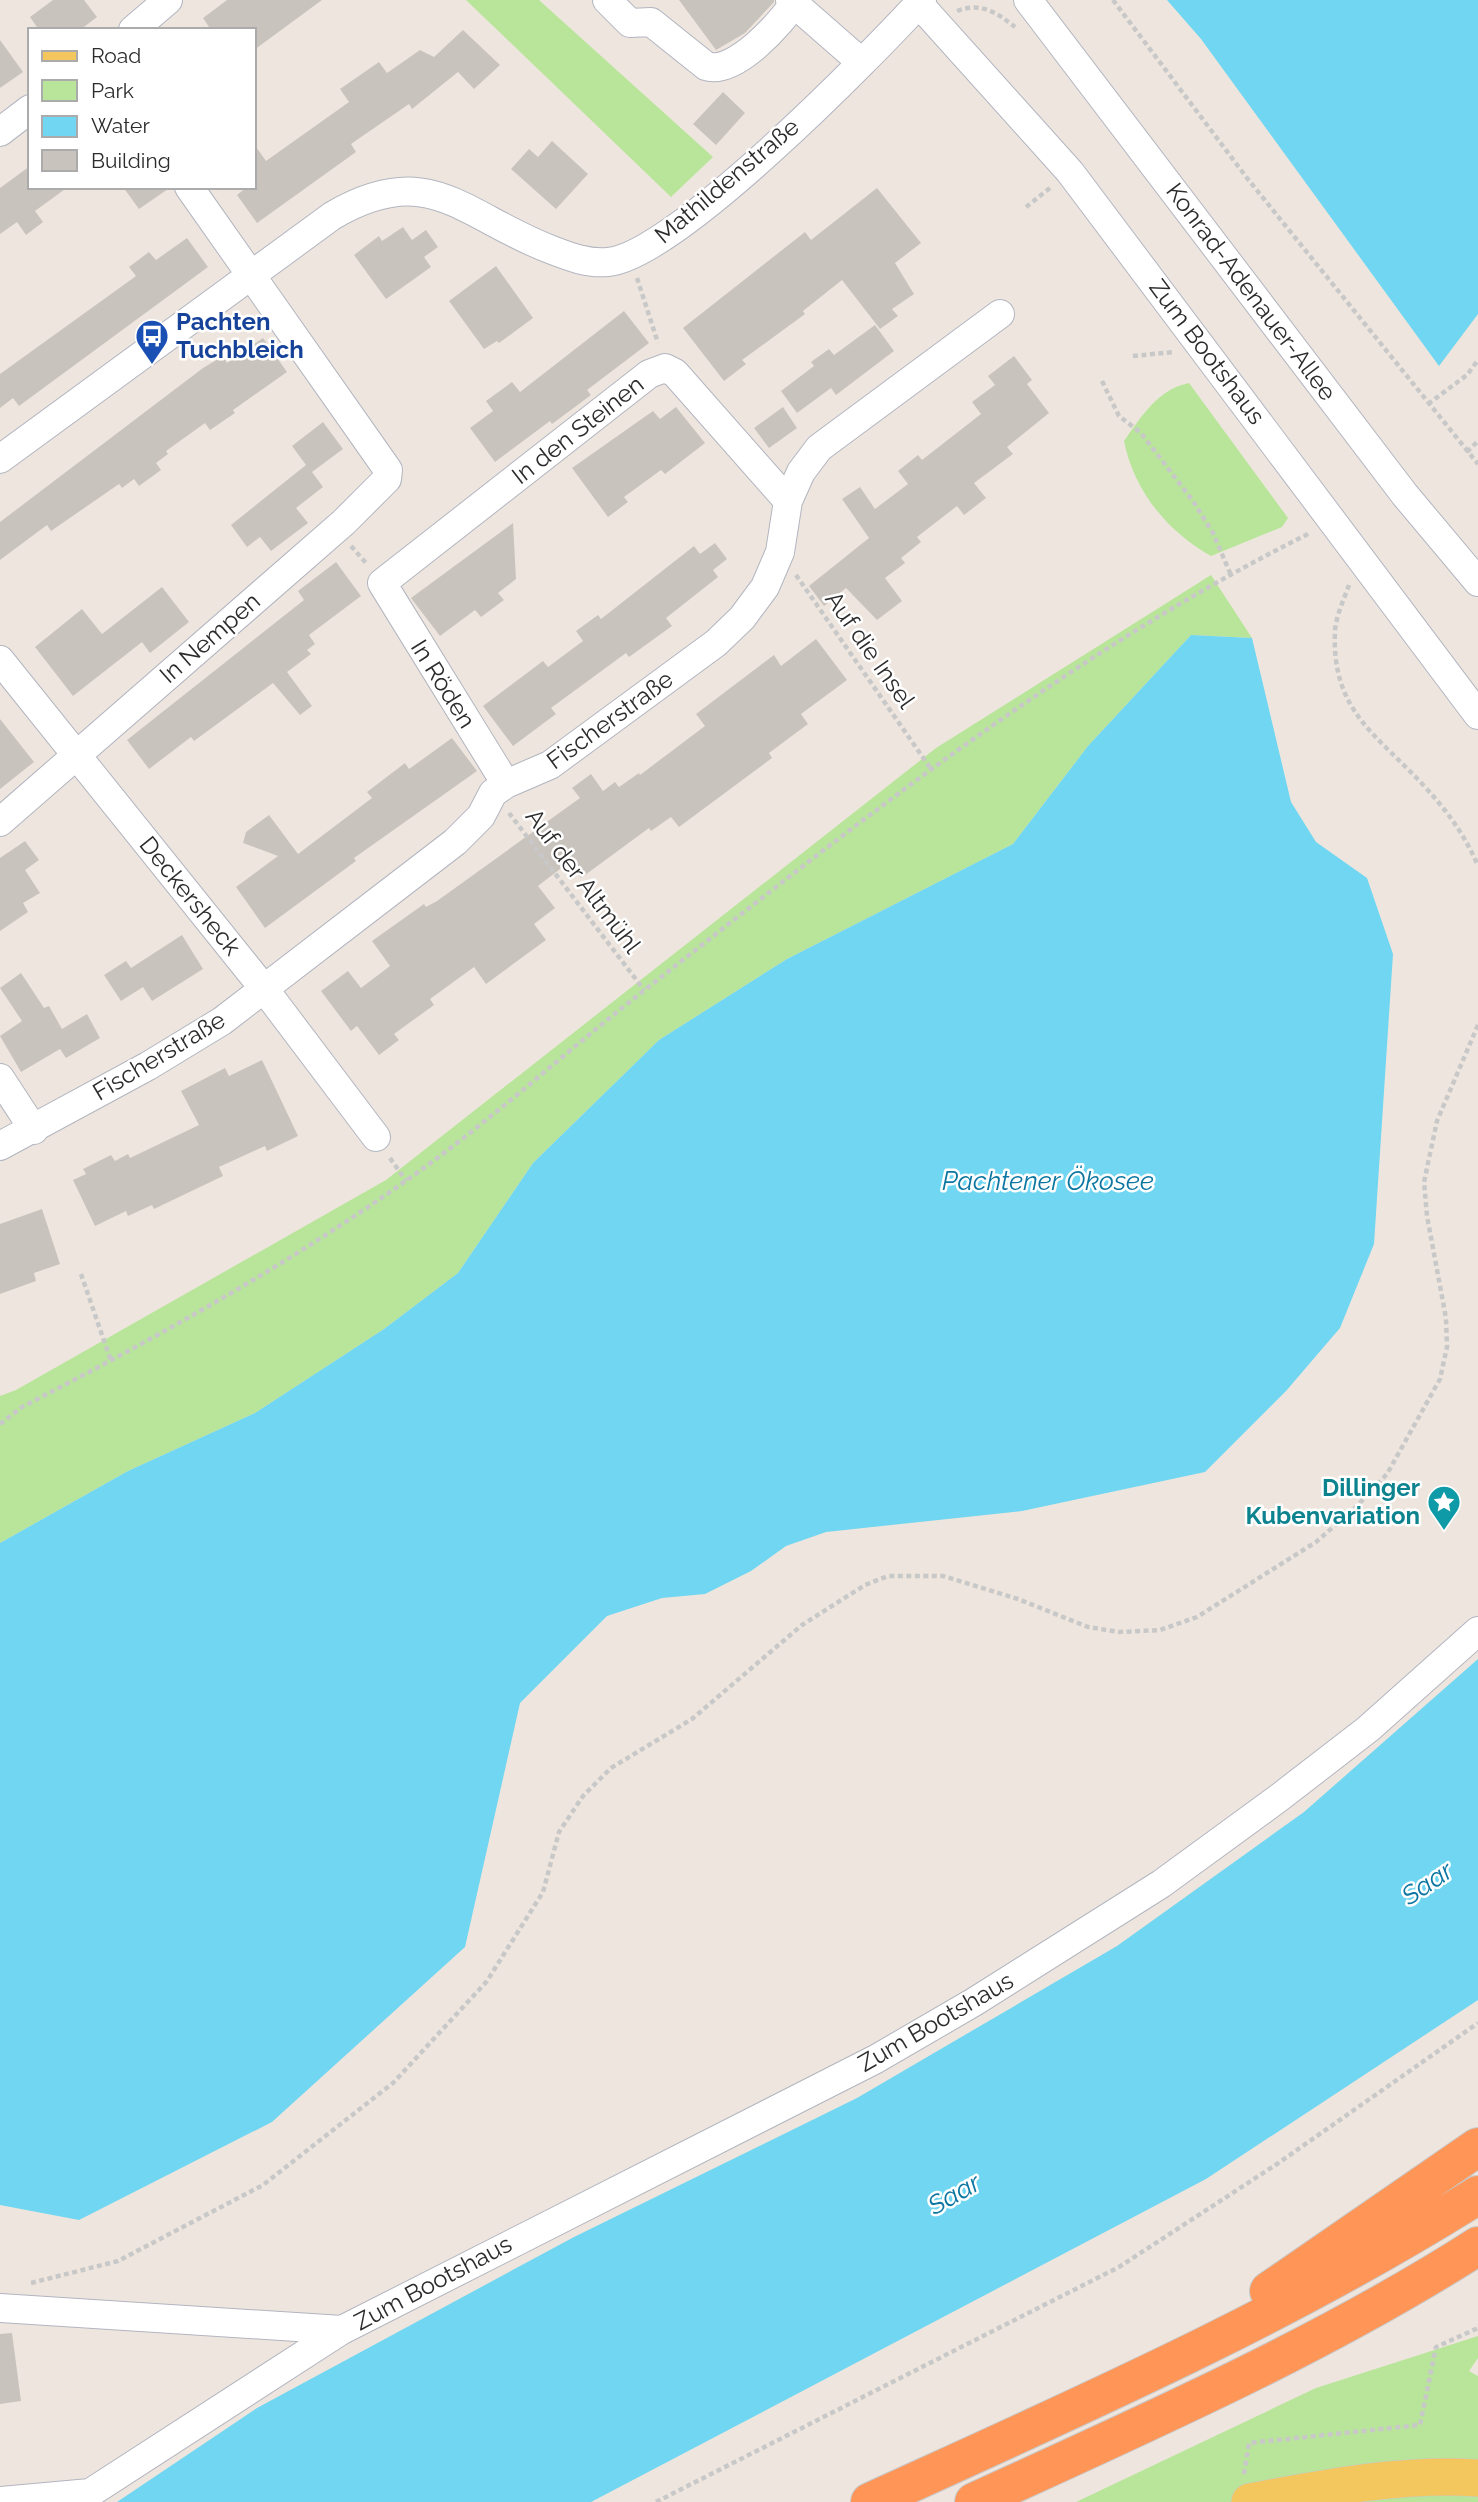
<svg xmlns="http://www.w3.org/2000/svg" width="1478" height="2502" viewBox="0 0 1478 2502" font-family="Raleway,sans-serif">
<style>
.green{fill:#b8e59a}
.water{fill:#70d6f1}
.building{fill:#c9c3bd}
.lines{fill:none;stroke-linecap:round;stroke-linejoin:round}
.minor-casing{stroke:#b2b5c0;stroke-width:30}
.major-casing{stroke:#c8c8c8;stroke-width:38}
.highway-casing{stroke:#c8c8c8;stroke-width:40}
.path{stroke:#c8c8c8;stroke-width:4.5;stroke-dasharray:5 3.5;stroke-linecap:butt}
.minor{stroke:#fff;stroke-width:28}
.major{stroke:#f3c75d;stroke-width:37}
.highway{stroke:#ff9658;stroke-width:38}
.labels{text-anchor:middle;stroke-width:5;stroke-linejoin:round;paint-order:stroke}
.street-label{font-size:24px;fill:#2c2c2c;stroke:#fff}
.transit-label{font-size:24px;font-weight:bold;fill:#164399;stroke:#fff;text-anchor:start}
.culture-label{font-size:24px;font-weight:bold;fill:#0d838f;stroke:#fff;text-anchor:end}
.water-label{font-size:26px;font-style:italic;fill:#0b76a1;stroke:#fff}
</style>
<rect width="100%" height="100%" fill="#eee6de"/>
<path class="green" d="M466,0H539L713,157L671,197Z
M1189,383L1288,518L1282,527L1211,556C1167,531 1134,491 1124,441C1141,417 1158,389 1189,383Z
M1211,575L1252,638L1191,635L1088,746L1013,844L787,959L659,1040L533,1163L458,1273L384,1329L255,1413L128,1471L0,1543V1396L16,1390L386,1180L936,748Z
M1478,2336V2358L1469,2371L1478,2376V2502H1076L1316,2388Z"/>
<path class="water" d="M1167,0H1478V314L1439,366L1201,39Z
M1191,635L1252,638L1291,802L1316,842L1367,878L1393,954L1374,1244L1340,1328L1286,1391L1205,1472L1022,1511L826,1532L786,1546L751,1571L705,1594L662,1598L607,1616L520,1703L465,1947L272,2122L79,2220L0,2205V1543L128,1471L255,1413L384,1329L458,1273L533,1163L659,1040L787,959L1013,844L1088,746Z
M1478,1659V2000L1206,2179L591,2502H117L257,2408L574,2237L857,2098L1117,1946L1304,1812Z"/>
<path class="building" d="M53,0H84L97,17L80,30H39L30,17Z
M227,0H322L254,50V30H211L203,18Z
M679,0H774V2L745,33L716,50Z
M463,30L500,65L474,89L458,72L412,109L409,104L351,144L356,152L257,223L237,195L247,187H254V144L266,161L349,102L340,89L379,62L387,73L420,50L434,57Z
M0,40L23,72L0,88Z
M723,92L745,113L716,145L693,124Z
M552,141L588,174L556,209L511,169L529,149L538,157Z
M30,166V187H68L35,211L43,222L26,235L17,222L0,234V188Z
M123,187H171L139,209Z
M877,188L921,243L895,263L914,294L892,309L898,316L880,329L842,280L803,311L805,314L742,360L746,364L724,381L683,328L805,232L811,240Z
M403,227L412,240L426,230L438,247L424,257L431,267L386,299L354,255L379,236L382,241Z
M187,238L208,267L19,406L13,398L0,408V374L136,276L129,267L149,252L156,260Z
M496,266L533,318L499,343L497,341L484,349L449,301Z
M624,311L649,343L587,390L591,395L552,424L550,421L495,462L470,428L493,411L486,401L512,382L520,392Z
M875,325L894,351L836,395L831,388L797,413L781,391L814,366L811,362L829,349L834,355Z
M263,338L287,372L233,410L235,413L210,430L205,423L166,451L168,454L156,463L161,470L139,486L134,479L122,488L119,484L51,531L47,525L0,560V522L203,368L223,356L227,363Z
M1014,356L1032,380L1027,384L1049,413L1007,447L1013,454L974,483L986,498L964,515L957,506L917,537L921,542L901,558L905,563L885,578L902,601L877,620L846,588L824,606L809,586L869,538L842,499L860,487L875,509L908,484L898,471L918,455L922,460L981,414L972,402L995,385L988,376Z
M676,407L705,443L665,474L661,470L624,497L628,502L608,517L572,468L653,411L660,419Z
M783,407L797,428L769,448L754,428Z
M323,422L343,449L312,472L323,487L296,508L308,523L271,551L260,537L247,547L231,525L306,465L292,446Z
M513,523L516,579L498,593L504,600L481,617L475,610L440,636L411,598Z
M715,543L727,559L713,570L718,577L666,618L672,626L629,657L626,653L551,708L556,714L513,746L483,706L543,661L548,667L583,641L576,631L598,615L601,619L694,546L700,554Z
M336,562L361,596L309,635L315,644L307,650L311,654L287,672L312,706L300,715L273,683L194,741L191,737L149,769L127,740L304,600L298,591Z
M162,587L189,622L150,653L142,642L73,696L35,647L82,609L102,634Z
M816,639L847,680L801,714L808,724L769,753L772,758L679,827L671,817L651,831L649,828L581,878L569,862L538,886L555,908L534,924L546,940L486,984L474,967L430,999L434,1005L394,1034L399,1040L379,1055L357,1026L351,1031L321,991L348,971L361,988L390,966L372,941L424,904L426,907L437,901L580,798L572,788L591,774L603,791L615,782L619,787L639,773L640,775L705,726L696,714L774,655L781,666Z
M0,719L34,762L0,789Z
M452,738L477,771L354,858L356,861L265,928L236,887L278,856L243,843L246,832L269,815L298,854L372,798L367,792L405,763L409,769Z
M25,841L39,860L25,870L40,893L23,903L28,912L0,931V858Z
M182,935L203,969L152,1001L143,987L121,1001L104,975L126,961L131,968Z
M21,973L44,1008L49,1006L62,1029L87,1014L100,1038L66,1058L60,1049L21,1072L0,1036L22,1021L0,988Z
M262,1060L298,1136L267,1151L265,1146L219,1167L223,1176L154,1209L152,1205L128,1216L126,1211L95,1226L73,1180L86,1174L83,1169L111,1155L115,1161L128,1154L130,1158L199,1125L181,1091L225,1068L229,1076Z
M42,1209L60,1264L34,1273L36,1281L0,1294V1224Z
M12,2333L21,2401L0,2404V2334Z"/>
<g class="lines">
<defs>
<path id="minor" d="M607,0L630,23L651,22L706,66C734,76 782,23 796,0
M790,0L861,62
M1028,0L1405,495L1478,582
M919,4L1070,172L1478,715
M133,30L168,0
M0,132L30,109
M0,459L332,216C430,158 464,217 552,250C570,257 588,264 608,262C674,257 872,55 922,0
M0,660L265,990L376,1137
M506,784L382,583L649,374L665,368L675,373L788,501
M0,822L344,522L387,479L388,470L189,187
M0,1078L34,1130
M0,1146L148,1066L222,1021L455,842L481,816L493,793L506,784L550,765L716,643L742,618L765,587L780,552L788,501L801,472L819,448L1000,314
M0,2308L342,2330
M0,2501L90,2493L342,2330L876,2059L974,2002L1161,1884L1280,1797L1368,1729L1478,1631"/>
<path id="major" d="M1250,2502C1325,2488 1402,2473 1478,2478"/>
<path id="highway" d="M1269,2291L1478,2147
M870,2502C1076,2408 1286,2316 1478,2195
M974,2502C1142,2425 1322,2346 1478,2246"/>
</defs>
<use href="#minor" class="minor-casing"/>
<use href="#major" class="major-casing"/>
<use href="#highway" class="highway-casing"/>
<path class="path" d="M1113,0L1247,178L1478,464
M957,11C981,2 996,12 1015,27
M1026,207L1050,188
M637,278L658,343
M1133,356L1174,352
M1102,381L1119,416L1141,433L1193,501L1213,533L1230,573
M1428,404L1467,375L1478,360
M1467,452L1478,441
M351,546L366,563
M796,575L931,769
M1349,585C1344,599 1336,616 1335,631C1331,712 1378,735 1425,787C1447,811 1465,835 1478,866
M509,813L644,990
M390,1158L406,1181
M81,1274L111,1361
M0,1424L22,1407C154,1339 286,1266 407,1180C491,1121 565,1052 646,989C857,823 1069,653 1310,533
M31,2283L118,2261L263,2185L393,2083L487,1981L543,1892L559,1832L583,1796L611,1768L692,1719L802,1625L865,1585L888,1576H943L1018,1599L1088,1627L1119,1632L1160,1630L1197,1617L1316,1542L1355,1508L1387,1474L1440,1379L1447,1347L1446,1318L1427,1216L1424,1182L1437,1121L1478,1025
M1244,2474L1249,2443L1420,2425L1436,2347L1478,2328
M656,2502L1119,2267L1277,2164L1478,2023"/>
<use href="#minor" class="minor"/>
<use href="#major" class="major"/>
<use href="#highway" class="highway"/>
</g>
<defs>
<symbol id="bus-pin" viewBox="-11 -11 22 30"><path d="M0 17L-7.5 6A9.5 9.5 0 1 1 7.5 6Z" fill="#1a4fb4" stroke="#fff"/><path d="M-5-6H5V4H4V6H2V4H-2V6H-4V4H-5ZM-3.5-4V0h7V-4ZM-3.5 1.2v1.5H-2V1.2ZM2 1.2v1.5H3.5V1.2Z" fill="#fff"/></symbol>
<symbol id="sight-pin" viewBox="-11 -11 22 30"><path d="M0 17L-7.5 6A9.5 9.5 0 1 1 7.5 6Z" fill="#0f9aa8" stroke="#fff"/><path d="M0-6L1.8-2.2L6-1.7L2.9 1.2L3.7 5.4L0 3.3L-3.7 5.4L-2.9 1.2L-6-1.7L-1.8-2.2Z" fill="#fff"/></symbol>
</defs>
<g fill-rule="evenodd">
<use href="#bus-pin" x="133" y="317" width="38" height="52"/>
<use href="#sight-pin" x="1425" y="1483" width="38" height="52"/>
</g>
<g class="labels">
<g class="street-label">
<text transform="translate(727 181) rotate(-40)" y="8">Mathildenstraße</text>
<text transform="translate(1251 292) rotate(53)" y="8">Konrad-Adenauer-Allee</text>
<text transform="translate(1207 352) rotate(53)" y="8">Zum Bootshaus</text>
<text transform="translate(578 430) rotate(-38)" y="8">In den Steinen</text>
<text transform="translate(210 638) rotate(-41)" y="8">In Nempen</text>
<text transform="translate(870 650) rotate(55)" y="8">Auf die Insel</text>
<text transform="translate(443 684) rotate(58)" y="8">In Röden</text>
<text transform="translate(610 720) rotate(-36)" y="8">Fischerstraße</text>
<text transform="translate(583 881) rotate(53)" y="8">Auf der Altmühl</text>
<text transform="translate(190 896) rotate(51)" y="8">Deckersheck</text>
<text transform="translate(159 1056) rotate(-31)" y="8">Fischerstraße</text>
<text transform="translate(936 2022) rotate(-30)" y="8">Zum Bootshaus</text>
<text transform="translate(433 2283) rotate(-28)" y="8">Zum Bootshaus</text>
</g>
<g class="transit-label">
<text x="176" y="330">Pachten<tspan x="176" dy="28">Tuchbleich</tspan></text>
</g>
<g class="culture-label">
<text x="1420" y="1496">Dillinger<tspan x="1420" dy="28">Kubenvariation</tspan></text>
</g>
<g class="water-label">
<text x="1048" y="1190">Pachtener Ökosee</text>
<text transform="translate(1427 1883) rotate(-34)" y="9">Saar</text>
<text transform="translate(954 2194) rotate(-30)" y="9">Saar</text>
</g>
</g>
<rect x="28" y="28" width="228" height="161" fill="#ffffff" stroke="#ababab" stroke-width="2"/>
<rect x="42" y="51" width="35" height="10" fill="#f3c75d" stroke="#ababab" stroke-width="2"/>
<text x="91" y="63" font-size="21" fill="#2c2c2c">Road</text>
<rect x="42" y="80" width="35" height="21" fill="#b8e59a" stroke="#ababab" stroke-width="2"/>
<text x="91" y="98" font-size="21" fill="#2c2c2c">Park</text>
<rect x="42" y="116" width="35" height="21" fill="#70d6f1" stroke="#ababab" stroke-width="2"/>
<text x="91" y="133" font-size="21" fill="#2c2c2c">Water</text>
<rect x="42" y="150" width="35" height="21" fill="#c9c3bd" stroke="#ababab" stroke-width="2"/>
<text x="91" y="168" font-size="21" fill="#2c2c2c">Building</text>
</svg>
